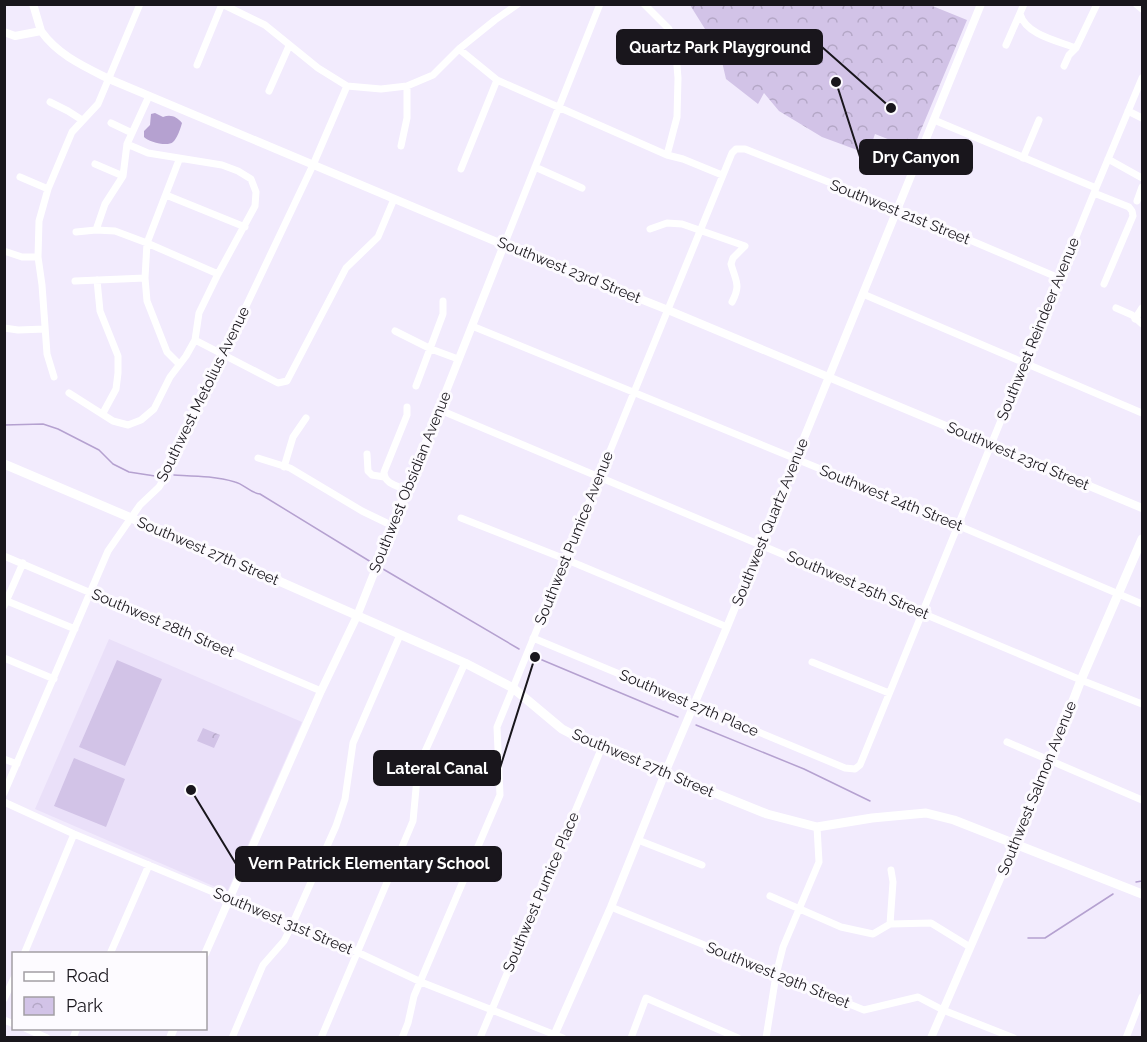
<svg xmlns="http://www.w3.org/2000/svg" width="1147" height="1042" viewBox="0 0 1147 1042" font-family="Raleway,sans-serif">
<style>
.built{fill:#eae0f9}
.green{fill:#d2c3e7}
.park{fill:url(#park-crowns)}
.water{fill:#b5a1d0}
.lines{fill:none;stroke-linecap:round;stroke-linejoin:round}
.stream{stroke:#b5a1d0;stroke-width:1.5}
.minor{stroke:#fff;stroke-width:7}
.tertiary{stroke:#fff;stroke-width:8}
.secondary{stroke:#fff;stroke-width:9}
.labels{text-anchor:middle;stroke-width:6;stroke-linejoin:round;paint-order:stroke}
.street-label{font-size:15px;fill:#19161c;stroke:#fdfbff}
.leader{fill:none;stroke:#19161c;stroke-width:2}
.callout-dot{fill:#19161c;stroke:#fdfbff;stroke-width:2}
.callout{fill:#19161c;stroke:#19161c;stroke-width:2}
.callout-label{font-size:16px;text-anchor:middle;font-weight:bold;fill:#fff}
</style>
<defs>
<pattern id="park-crowns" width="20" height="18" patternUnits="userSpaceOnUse" patternTransform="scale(1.5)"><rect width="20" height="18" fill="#d2c3e7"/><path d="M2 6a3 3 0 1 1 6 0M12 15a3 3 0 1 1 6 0" fill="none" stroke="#b4a7c6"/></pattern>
</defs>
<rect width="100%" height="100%" fill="#f2ebfd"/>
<path class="built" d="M109,639L302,722L227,892L35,809Z"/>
<path class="green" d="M117,660L162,679L125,766L79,747Z
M74,758L125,779L106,827L54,806Z"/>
<path class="park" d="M690,5H930L967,20L913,149L875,134L868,154L822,137L779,111L764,93L758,104L726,79L720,53Z
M203,728L220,735L214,748L197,741Z"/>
<path class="water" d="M155,113L163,117C171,114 177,117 182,123C181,127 177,139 173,142C168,147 148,142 144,137V131L150,125L151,114Z"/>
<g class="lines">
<path class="stream" d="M4,425L43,424L58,429L99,450L113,464L129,472L155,476
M174,475C194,476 215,476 235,482C244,484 250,493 260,494L371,562
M383,569L519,649
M535,657L678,717
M696,725L804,769L870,801
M1136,882L1142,881
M1028,938H1045L1113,894"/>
<path class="minor" d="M222,4L265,25L318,68L347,86L381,89L407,86L433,75L459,49L495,20L518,4
M644,4L669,29L676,54L678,78L677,117L667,155
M1136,4L1142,9
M1020,14C1026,35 1058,41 1076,48
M1006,45L1024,4
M459,49L497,80L667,155L683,159L722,175
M197,65L222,4
M1064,66L1069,55L1076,48L1097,4
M269,91L289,46
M50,102L68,111L82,120
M1128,111L1142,118
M934,120L1096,188
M111,123L132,133
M401,146L407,118V86
M1023,158L1039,120
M1108,159L1142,178
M95,164L123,176
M535,167L582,188
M461,169L497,80
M20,177L48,189
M1094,193L1129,207L1132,211L1133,216L1104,284
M166,195L245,227
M1137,201L1142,187
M650,229L667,223L682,224L745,246L733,258L731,264C736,282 741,285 732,302
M96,230L105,204L123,176L127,144L149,96
M76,232L96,230L115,231L147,243L218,274
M504,245L600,4
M4,251L22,257H38
M97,280L100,311L118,356V373L116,389L103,413
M75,281L145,278
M863,294L1142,413
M1116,308L1132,315L1142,324
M1135,319L1142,308
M472,326L957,525L1142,604
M4,328L18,330L45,329
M395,331L431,349L458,359
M195,340L278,383L287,381L346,268L378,237L394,199
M179,364L167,352L147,301L145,278L147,243L179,160
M54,377L47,354L42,285L38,257L39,221L48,189L72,132L98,104L140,4
M416,386L443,314V301
M69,393L113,421L128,425L141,420L154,409L170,377L186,356L195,340L199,313L218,274L255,206L256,192L251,179L238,171L222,165L148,153L127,144
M407,407V415L384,472C384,484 398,486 407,490
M440,410L1081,680L1142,704
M367,454L368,471L372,475L384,477
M258,458L290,468L362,511L393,526
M284,467L293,437L306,418
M461,518L565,559L727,627
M4,556L321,691
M7,601L75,629
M4,606L23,563
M533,638L845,768L855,769L860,765L1096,188L1142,78
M4,658L54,679
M812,662L889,693
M1007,742L1142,800
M4,759L17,764
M4,793L108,551L140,505L159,487L165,477L313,165L347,86
M4,802L74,834L357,952L421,982L563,1038
M638,840L702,865
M770,896L841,927L873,934L890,924L931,923L970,947
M611,907L864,1010L918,997L943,1010L1014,1038
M890,924L893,882L891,870
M24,954L74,834
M110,954L149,865
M4,999L14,978
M4,1020L14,1024
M25,1028L47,1038
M73,1038L77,1028
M232,1038L263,965L284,941L292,925L336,826L345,799L353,743L400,635
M321,1038L413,821L418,767L465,663
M402,1038L408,1023L414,996L500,795L497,727L732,153L736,149H745L897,209L1059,278
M480,1038L602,747
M631,1038L646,998L738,1038
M766,1038L776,975L783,947L819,862L817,827
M1126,1038L1142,997"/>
<path class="tertiary" d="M33,4L41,31
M4,32L15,36L41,31C58,55 83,66 109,79L504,245L668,310L1142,508
M205,954L321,691L357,616L504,245
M170,1038L174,1028
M553,1038L611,907L665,773L727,627L981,4
M931,1038L1015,844"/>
<path class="secondary" d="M4,464L249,568L465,663L513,688L562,729L581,739L767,814L817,827L872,818L926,813L954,820L1142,894
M1015,844L1050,761L1081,680L1142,539"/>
</g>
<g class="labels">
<g class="street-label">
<text transform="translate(900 212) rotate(22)" y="5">Southwest 21st Street</text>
<text transform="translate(569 270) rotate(22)" y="5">Southwest 23rd Street</text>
<text transform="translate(1038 329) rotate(-68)" y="5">Southwest Reindeer Avenue</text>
<text transform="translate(203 394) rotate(-64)" y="5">Southwest Metolius Avenue</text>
<text transform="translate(1018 456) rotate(23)" y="5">Southwest 23rd Street</text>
<text transform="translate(410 482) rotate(-68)" y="5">Southwest Obsidian Avenue</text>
<text transform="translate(891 498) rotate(22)" y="5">Southwest 24th Street</text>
<text transform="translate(770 522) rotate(-68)" y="5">Southwest Quartz Avenue</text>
<text transform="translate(574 538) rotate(-68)" y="5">Southwest Pumice Avenue</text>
<text transform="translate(208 551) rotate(23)" y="5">Southwest 27th Street</text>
<text transform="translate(858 585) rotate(23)" y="5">Southwest 25th Street</text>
<text transform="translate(163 623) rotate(23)" y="5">Southwest 28th Street</text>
<text transform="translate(689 703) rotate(23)" y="5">Southwest 27th Place</text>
<text transform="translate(643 763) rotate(23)" y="5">Southwest 27th Street</text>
<text transform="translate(1037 788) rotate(-68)" y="5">Southwest Salmon Avenue</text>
<text transform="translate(541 892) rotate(-67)" y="5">Southwest Pumice Place</text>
<text transform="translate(283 921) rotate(23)" y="5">Southwest 31st Street</text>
<text transform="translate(778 975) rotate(22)" y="5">Southwest 29th Street</text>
</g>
</g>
<path class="leader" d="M891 108L822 47M836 82L860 157M535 657L500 768M191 790L236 864"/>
<g class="callout-dot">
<circle cx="891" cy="108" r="6"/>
<circle cx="836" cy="82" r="6"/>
<circle cx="535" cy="657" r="6"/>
<circle cx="191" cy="790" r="6"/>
</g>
<g class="callout">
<rect x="617" y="30" width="205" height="34" rx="6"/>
<rect x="860" y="140" width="112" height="34" rx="6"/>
<rect x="374" y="751" width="126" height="34" rx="6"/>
<rect x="236" y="847" width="265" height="34" rx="6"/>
</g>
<g class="callout-label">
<text x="720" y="53">Quartz Park Playground</text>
<text x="916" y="163">Dry Canyon</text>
<text x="437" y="774">Lateral Canal</text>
<text x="369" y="869">Vern Patrick Elementary School</text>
</g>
<rect width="1147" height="1042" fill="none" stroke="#19161c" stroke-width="12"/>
<rect x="12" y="952" width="195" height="78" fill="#fdfbff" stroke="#a29fa4" stroke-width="1.5"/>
<rect x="24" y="972" width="30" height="9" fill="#ffffff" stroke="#a29fa4" stroke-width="1.5"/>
<text x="66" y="982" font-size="18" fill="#19161c">Road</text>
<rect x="24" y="997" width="30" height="18" fill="url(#park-crowns)" stroke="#a29fa4" stroke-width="1.5"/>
<text x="66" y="1012" font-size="18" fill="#19161c">Park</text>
</svg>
